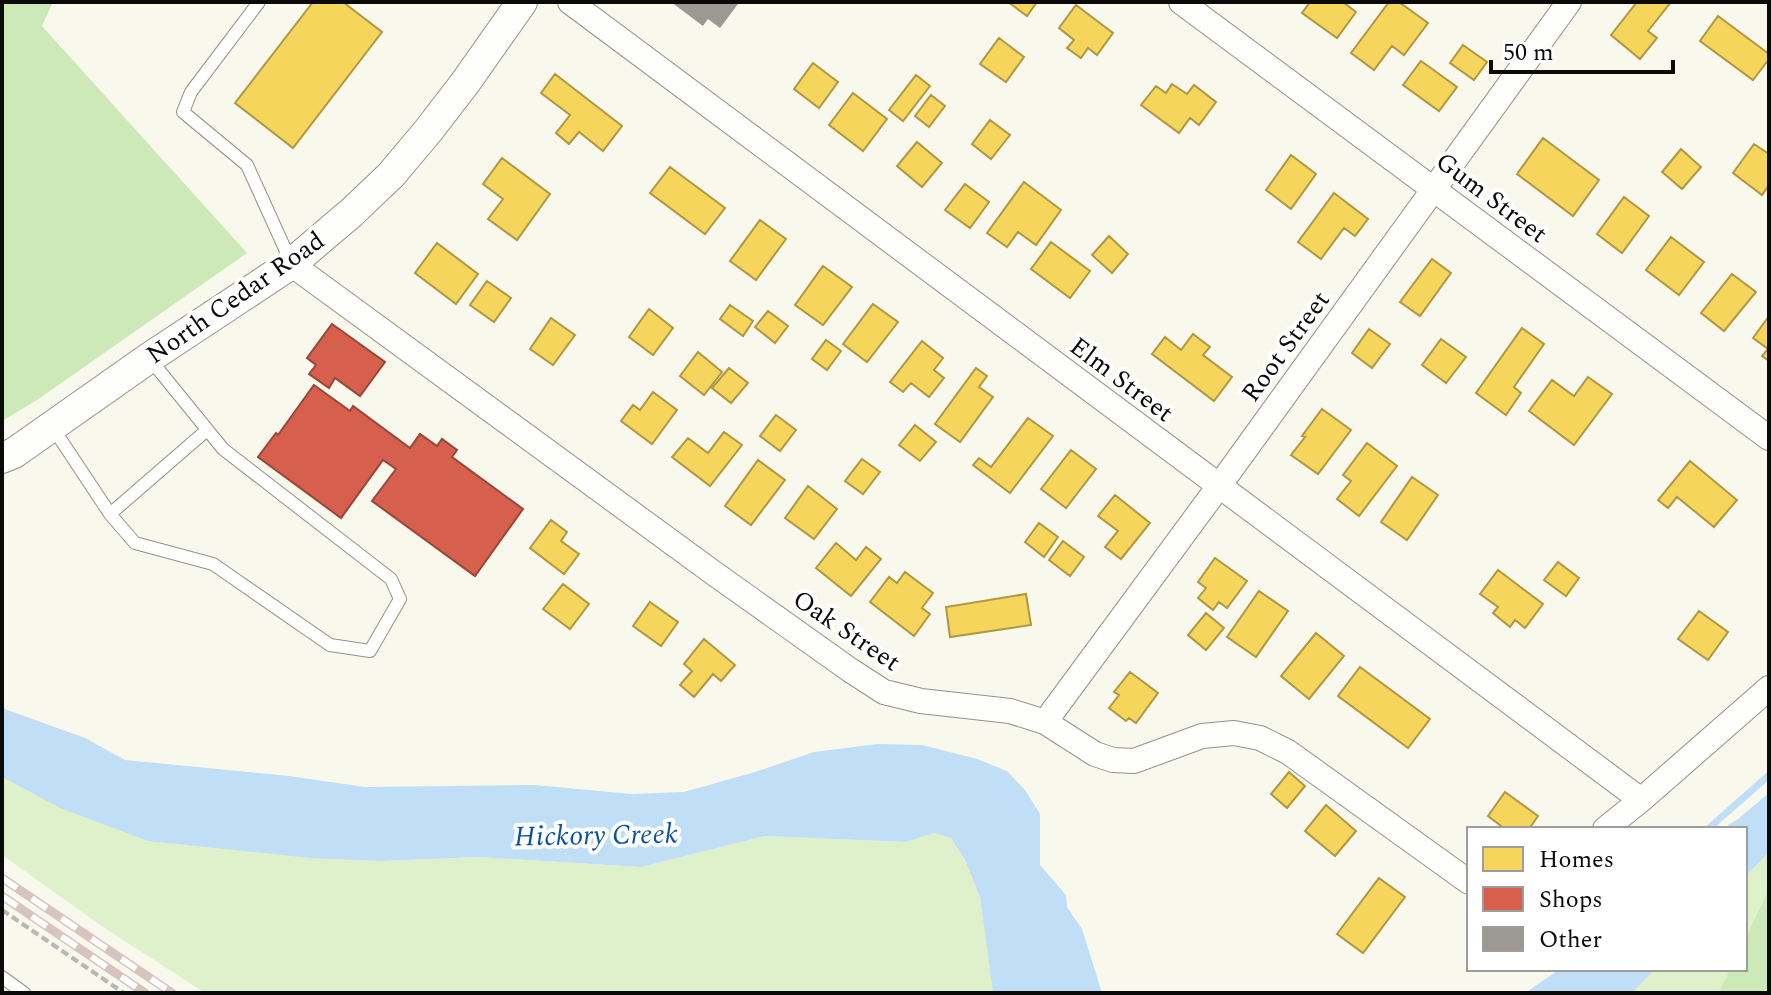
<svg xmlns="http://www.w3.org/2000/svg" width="1771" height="995" viewBox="0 0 1771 995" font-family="Spectral,serif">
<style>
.green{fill:#def1cb}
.forest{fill:#cde9b8}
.water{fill:#c0def6}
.homes{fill:#f6d55c;stroke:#af9843;stroke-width:2}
.shops{fill:#d6604d;stroke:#994639;stroke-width:2}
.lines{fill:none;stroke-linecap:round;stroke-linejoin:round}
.stream{stroke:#c0def6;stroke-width:7}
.building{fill:#9c9993}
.service-casing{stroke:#92918c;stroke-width:14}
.minor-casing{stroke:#92918c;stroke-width:26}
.tertiary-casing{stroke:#92918c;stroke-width:32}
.path{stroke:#b7b7b5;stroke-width:4;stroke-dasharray:8 4;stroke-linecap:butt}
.service{stroke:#fefefc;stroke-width:12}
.minor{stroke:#fefefc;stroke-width:24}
.tertiary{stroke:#fefefc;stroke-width:30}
.rail-casing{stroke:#d7c4c1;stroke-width:9}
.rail{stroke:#fff;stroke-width:6;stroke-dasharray:18;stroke-linecap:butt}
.labels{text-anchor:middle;stroke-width:8;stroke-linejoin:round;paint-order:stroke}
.street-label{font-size:26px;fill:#0a0a0a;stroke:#fff}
.water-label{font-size:28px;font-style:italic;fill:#0d51a1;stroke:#fff}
</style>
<rect width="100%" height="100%" fill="#f9f8ed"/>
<path class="green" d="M2,777L60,808L383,861L478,857L641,867L765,836L906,842L934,833L951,838L965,860L980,897L993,993H205L103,927L2,855Z
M1769,852V889L1745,939V877Z
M1655,969H1730L1718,993H1632Z"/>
<path class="forest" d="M2,2H53L42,26L247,253L37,400L2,421Z
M1769,889V993H1718L1730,969H1745V939Z"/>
<path class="water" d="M2,708L85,738L125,760L289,776L365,787L535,785L631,794L684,792L755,772L814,752L877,744L922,745L977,759L1007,771L1025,790L1040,814V865L1066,895L1067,907L1082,929L1102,993H993L980,897L965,860L951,838L934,833L906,842L765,836L641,867L478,857L383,861L311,858L148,841L60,808L2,777Z
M1769,793V852L1745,877V829H1722L1738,819Z
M1560,969H1655L1632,993H1525Z"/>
<path class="homes" d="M313,2H343L382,32L293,148L235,103Z
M1008,2H1037L1027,16Z
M1310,2H1343L1356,12L1337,38L1302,13Z
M1389,2H1399L1428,23L1404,55L1392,46L1374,70L1351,53Z
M1637,2H1671L1648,31L1657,38L1640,59L1611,35Z
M1076,5L1113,33L1097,55L1088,48L1081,58L1067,48L1074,40L1059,28Z
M1718,16L1769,54V59L1753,80L1700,41Z
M999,38L1024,57L1006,82L980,64Z
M1463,45L1487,62L1474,80L1450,63Z
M1421,61L1457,87L1439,111L1403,85Z
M813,63L838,82L819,108L794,89Z
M555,74L622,126L603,151L579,132L569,144L556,133L570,115L541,93Z
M916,75L930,86L903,121L889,110Z
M1172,84L1187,94L1194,85L1216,102L1199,125L1190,118L1179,133L1141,105L1156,86L1166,93Z
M853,93L887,119L863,151L829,125Z
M931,95L945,106L929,127L915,116Z
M990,120L1010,135L991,159L972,144Z
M1543,138L1599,180L1573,216L1517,174Z
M917,142L942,163L922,187L897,166Z
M1754,144L1769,154V185L1762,195L1733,173Z
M1681,149L1701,167L1682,189L1662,172Z
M1291,155L1316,174L1291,209L1266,190Z
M502,158L550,194L517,240L488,219L503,199L483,184Z
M670,167L725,208L705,234L650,193Z
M1024,182L1061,210L1036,245L1018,232L1007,247L987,233Z
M965,184L989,202L970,228L945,210Z
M1334,193L1368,219L1355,236L1344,228L1321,259L1298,242Z
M1624,197L1649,216L1622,253L1597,234Z
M760,220L786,239L756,280L730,261Z
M1109,236L1128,254L1112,273L1092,255Z
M1671,237L1704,262L1679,295L1646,270Z
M1051,242L1090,271L1070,298L1031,269Z
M437,243L478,274L456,304L415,273Z
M1432,259L1451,273L1420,316L1400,302Z
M823,266L852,287L823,325L795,305Z
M1732,274L1756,292L1724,331L1701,313Z
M487,281L511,298L494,322L470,305Z
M873,304L898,322L867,362L843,344Z
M730,305L753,321L743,336L720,319Z
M649,309L673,328L653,355L629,337Z
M768,311L788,326L775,343L755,327Z
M1769,316V361L1762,356L1768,349L1753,338Z
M551,318L575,335L553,365L530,349Z
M1522,328L1544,344L1514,387L1521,393L1506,415L1476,393Z
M1369,329L1390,344L1372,368L1352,353Z
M1193,334L1210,347L1203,355L1232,377L1214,401L1152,354L1165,337L1181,350Z
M1441,339L1466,357L1446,383L1422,365Z
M826,340L841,351L827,370L812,359Z
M922,341L943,358L934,370L944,378L929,397L911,383L903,392L890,382Z
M698,352L722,372L704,395L680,376Z
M729,368L748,383L731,403L712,388Z
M976,368L987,376L979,387L993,397L960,442L935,424Z
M1588,377L1612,394L1574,445L1529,411L1552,380L1574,396Z
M653,392L677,410L652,444L621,421L633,405L640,410Z
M1322,409L1351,430L1318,474L1291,455L1305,437L1302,436Z
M776,415L796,430L780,451L760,436Z
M1028,418L1053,436L1010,493L973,465L979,458L991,467Z
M915,425L936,442L920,461L899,445Z
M724,432L742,445L710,486L672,457L688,438L708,453Z
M1367,443L1397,466L1359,516L1337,499L1351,481L1343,475Z
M1071,450L1096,469L1066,508L1041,489Z
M862,459L880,472L863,494L845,481Z
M758,460L785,480L751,525L725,506Z
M1690,461L1737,500L1714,527L1677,497L1668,508L1658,500Z
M1412,477L1438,495L1407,540L1381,522Z
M808,486L837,509L814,539L785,518Z
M1115,495L1150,523L1121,559L1105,547L1118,531L1098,516Z
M551,520L567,532L561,541L579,554L564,574L530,548Z
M1039,523L1058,537L1044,557L1025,542Z
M1063,541L1084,557L1070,576L1049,560Z
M836,543L856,560L866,547L881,559L851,596L816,568Z
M1215,558L1247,581L1227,608L1219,602L1213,610L1198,598L1206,588L1198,582Z
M1558,562L1579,578L1566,596L1544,580Z
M1498,570L1543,604L1525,628L1515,620L1510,627L1493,613L1498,607L1480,594Z
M905,572L933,593L922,608L930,614L914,636L870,602L889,577L897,583Z
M563,584L589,604L570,629L543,609Z
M1259,591L1288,611L1256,657L1227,637Z
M1026,594L1031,625L950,637L946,607Z
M650,602L678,622L661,646L633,626Z
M1699,611L1728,632L1708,660L1678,639Z
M1206,613L1224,628L1206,650L1188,635Z
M1316,633L1344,656L1309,699L1281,676Z
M704,639L735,665L721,681L713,674L694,697L680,685L692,671L684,664Z
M1360,667L1430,719L1408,748L1338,696Z
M1130,672L1158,693L1136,723L1129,718L1126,721L1109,708L1119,695L1114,692Z
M1289,772L1305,786L1287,808L1271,794Z
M1505,792L1538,816L1529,829H1505L1488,816Z
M1326,805L1356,831L1335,856L1305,831Z
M1379,878L1405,897L1363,953L1337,934Z"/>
<path class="shops" d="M332,324L385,362L360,396L335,378L329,388L309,374L316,365L307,358Z
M314,385L350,411L353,406L410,448L420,434L437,446L442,439L457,450L452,457L523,509L475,576L372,501L396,469L383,460L341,518L258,457L276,433L278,435Z"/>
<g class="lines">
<path class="stream" d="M1708,829L1769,775"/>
</g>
<path class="building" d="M671,2H735L738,4L720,28L708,19L703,26Z"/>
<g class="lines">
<defs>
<path id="service" d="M259,2L191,92L183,112L247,165L291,262
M53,428L110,514L135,543L213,564L330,645L370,651L400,599L391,579L223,449L149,358
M110,514L207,430
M2,977L24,993"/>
<path id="minor" d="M570,2L1641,800
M1181,2L1769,438
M291,264L715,574L850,670L884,692L921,701L1010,711L1045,722L1095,754L1113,760L1134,761L1202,736L1234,733L1260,738L1288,752L1469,882
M1045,722L1219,486L1569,2
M1605,829L1641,800L1769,688"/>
<path id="tertiary" d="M2,458L14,453L149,358L291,264L351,213L391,175L428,131L465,83L522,2"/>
</defs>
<use href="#service" class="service-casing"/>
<use href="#minor" class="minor-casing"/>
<use href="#tertiary" class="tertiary-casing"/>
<path class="path" d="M2,910L124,993"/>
<use href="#service" class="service"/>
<use href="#minor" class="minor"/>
<use href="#tertiary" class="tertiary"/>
<defs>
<path id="rail" d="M2,878L172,993
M2,896L145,993"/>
</defs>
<use href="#rail" class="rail-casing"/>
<use href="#rail" class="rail"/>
</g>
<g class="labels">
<g class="street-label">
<text transform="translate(1492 197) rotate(37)" y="9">Gum Street</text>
<text transform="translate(235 297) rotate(-35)" y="9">North Cedar Road</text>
<text transform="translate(1285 346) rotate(-54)" y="9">Root Street</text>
<text transform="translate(1122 379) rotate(37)" y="9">Elm Street</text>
<text transform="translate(847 630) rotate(34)" y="9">Oak Street</text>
</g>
<g class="water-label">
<text transform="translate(596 834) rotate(-1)" y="10">Hickory Creek</text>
</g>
</g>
<rect width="1771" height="995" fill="none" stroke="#0a0a0a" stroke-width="8"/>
<rect x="1467" y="827" width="280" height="144" fill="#ffffff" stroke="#9d9d9d" stroke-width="2"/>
<rect x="1483" y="847" width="40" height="24" fill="#f6d55c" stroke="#9d9d9d" stroke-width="2"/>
<text x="1539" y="867" font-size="24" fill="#0a0a0a">Homes</text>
<rect x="1483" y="887" width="40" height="24" fill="#d6604d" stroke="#9d9d9d" stroke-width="2"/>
<text x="1539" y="907" font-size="24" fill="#0a0a0a">Shops</text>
<rect x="1483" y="927" width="40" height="24" fill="#9c9993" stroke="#9d9d9d" stroke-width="2"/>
<text x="1539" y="947" font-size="24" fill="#0a0a0a">Other</text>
<path d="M1491 60v12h182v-12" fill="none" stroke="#0a0a0a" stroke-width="4"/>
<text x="1503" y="60" font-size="24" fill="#0a0a0a" stroke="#ffffff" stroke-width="6" paint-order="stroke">50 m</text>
</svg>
